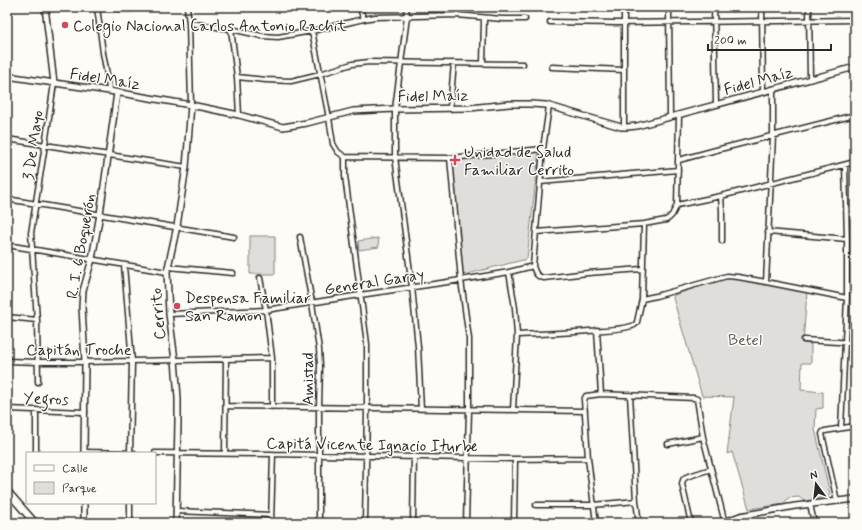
<svg xmlns="http://www.w3.org/2000/svg" width="862" height="530" viewBox="0 0 862 530" font-family="Mynerve,sans-serif">
<style>
.green{fill:#dfdeda;stroke:#858482}
.lines{fill:none;stroke-linecap:round;stroke-linejoin:round}
.minor-casing{stroke:#2b2b2b;stroke-width:7}
.tertiary-casing{stroke:#2b2b2b;stroke-width:8}
.primary-casing{stroke:#2b2b2b;stroke-width:9}
.minor{stroke:#fdfcf7;stroke-width:4}
.tertiary{stroke:#fdfcf7;stroke-width:5}
.primary{stroke:#fdfcf7;stroke-width:6}
.poi-dot{fill:#d1495b;stroke:#fdfcf7;stroke-width:1.5}
.labels{text-anchor:middle;stroke-width:3;stroke-linejoin:round;paint-order:stroke}
.poi-label{font-size:16px;fill:#2b2b2b;stroke:#fdfcf7;text-anchor:start}
.street-label{font-size:16px;fill:#2b2b2b;stroke:#fdfcf7}
.park-label{font-size:16px;fill:#585857;stroke:#fdfcf7}
</style>
<rect width="100%" height="100%" fill="#fdfcf7"/>
<filter id="ink" filterUnits="userSpaceOnUse"><feTurbulence type="fractalNoise" baseFrequency=".025" numOctaves="2"/><feDisplacementMap in="SourceGraphic" scale="8" xChannelSelector="R" yChannelSelector="G"/><feConvolveMatrix kernelMatrix="1 2 1 2 8 2 1 2 1" color-interpolation-filters="sRGB"/></filter>
<g filter="url(#ink)">
<path class="green" d="M539,151L527,259L463,275L451,159Z
M250,236H275V274H250Z
M378,238L379,247L359,250L358,241Z
M727,277L807,291L803,343L811,344V363H802L801,390L823,392V408L816,409L815,429L830,494L828,497L804,501L799,497L788,498L784,504L749,509L732,452L727,454L734,397L702,396L673,298L674,295Z"/>
<g class="lines">
<defs>
<path id="minor" d="M97,7L103,53L108,80L109,91
M187,7L189,23L191,105
M359,7L364,19
M406,7L407,17L395,109V157L412,287L418,347L421,409
M457,7V15
M624,7V127
M669,7L670,117
M714,7L716,104
M762,7L763,92
M809,7L810,79
M97,8L130,9
M550,22L618,23L855,20
M189,23L231,29L262,36L278,37L312,31L364,19L375,17L457,15L502,19H525
M231,29L237,77L239,115
M312,31L329,118L333,144L338,152L345,157L450,158L461,280L469,339V410L466,523
M483,64L484,18
M552,67L624,70
M237,77L266,80L291,81L320,74L352,64L369,62L523,64
M773,89V136L766,282L847,298
M549,106L543,149L533,266C535,273 537,277 544,278L588,273L642,269
M450,108L454,63
M679,115L677,205L721,196L855,162
M7,139L186,167
M345,157V176L367,344V409L365,523
M450,158L543,149
M679,160L716,150L855,115
M540,182L678,170
M721,196L722,211V241
M7,199L234,237
M536,232L644,224L666,220L669,218L672,215L677,205
M768,232L847,239
M300,237L312,303L319,349L320,366L319,408V523
M7,245L167,272
M124,265L132,362L130,453
M168,267L233,273
M509,272L515,308L517,335L513,410
M260,278L266,310L272,358V407
M642,299L656,296L727,276L738,277L766,282
M169,314L266,310L360,295L461,280L509,272L533,266
M7,317L37,320
M597,330L601,394
M517,335C541,334 565,333 589,331C603,330 619,330 632,326C636,325 635,325 637,322L642,299L644,224
M804,340L855,343
M7,361L38,362H85L272,358
M38,382L37,320L31,233L45,145L54,83
M630,395L636,501L639,523
M226,406L585,411
M7,409L85,412
M841,428L847,298V239L845,165
M668,444L703,437
M84,452L134,453
M36,453V410
M155,453L273,454L515,459L588,458
M225,453L226,359
M837,501L822,434L823,432L825,431L855,426
M810,504L814,523
M536,505H593L636,501
M176,511L271,515
M130,523V503
M271,523L273,454
M413,523L414,456
M514,523L515,459
M596,523L588,458L584,400L586,396L601,394L694,398L697,399L703,437L725,523
M691,523L682,484L683,480L686,477L711,469"/>
<path id="tertiary" d="M45,7L54,83
M7,76L109,91L191,105L239,115L283,127L307,123L353,111L395,109L469,108L509,104H531L546,105L621,127H627L637,126L855,67
M84,453L85,362L82,307L83,291L92,259L100,214L117,93
M84,523V503
M176,523L178,421V398L175,360L169,314L167,272L177,226L186,167L191,105
M725,523L732,519L740,516L795,506L855,499"/>
<path id="primary" d="M7,491L35,523"/>
</defs>
<use href="#minor" class="minor-casing"/>
<use href="#tertiary" class="tertiary-casing"/>
<use href="#primary" class="primary-casing"/>
<use href="#minor" class="minor"/>
<use href="#tertiary" class="tertiary"/>
<use href="#primary" class="primary"/>
</g>
</g>
<g class="poi-dot">
<circle cx="65" cy="25" r="4"/>
<path d="M453 154h4v4h4v4h-4v4h-4v-4h-4v-4h4z"/>
<circle cx="177" cy="306" r="4"/>
</g>
<g class="labels">
<g class="poi-label">
<text x="73" y="31">Colegio Nacional Carlos Antonio Rachit</text>
<text x="464" y="157">Unidad de Salud<tspan x="464" dy="18">Familiar Cerrito</tspan></text>
<text x="185" y="303">Despensa Familiar<tspan x="185" dy="18">San Ramon</tspan></text>
</g>
<g class="street-label">
<text transform="translate(105 78) rotate(9)" y="6">Fidel Maíz</text>
<text transform="translate(758 80) rotate(-15)" y="6">Fidel Maíz</text>
<text transform="translate(433 95) rotate(-1)" y="6">Fidel Maíz</text>
<text transform="translate(32 145) rotate(-82)" y="6">3 De Mayo</text>
<text transform="translate(80 246) rotate(-80)" y="6">R. I. 6 Boquerón</text>
<text transform="translate(374 281) rotate(-9)" y="6">General Garay</text>
<text transform="translate(157 314) rotate(-95)" y="6">Cerrito</text>
<text x="79" y="355">Capitán Troche</text>
<text transform="translate(307 379) rotate(-90)" y="6">Amistad</text>
<text transform="translate(46 398) rotate(2)" y="6">Yegros</text>
<text transform="translate(372 444) rotate(1)" y="6">Capitá Vicente Ignacio Iturbe</text>
</g>
<g class="park-label">
<text x="745" y="345">Betel</text>
</g>
</g>
<rect width="862" height="530" fill="none" stroke="#fdfcf7" stroke-width="24"/>
<rect x="12" y="12" width="838" height="506" fill="none" stroke="#2b2b2b" stroke-width="1.5" filter="url(#ink)"/>
<rect x="26" y="452" width="130" height="52" fill="#fdfcf7" stroke="#a9a8a5"/>
<rect x="34" y="465" width="20" height="6" fill="#fdfcf7" stroke="#a9a8a5"/>
<text x="62" y="472" font-size="12" fill="#2b2b2b">Calle</text>
<rect x="34" y="482" width="20" height="12" fill="#dfdeda" stroke="#a9a8a5"/>
<text x="62" y="492" font-size="12" fill="#2b2b2b">Parque</text>
<g transform="translate(816 484) rotate(345)" stroke="#fdfcf7" stroke-width="3" paint-order="stroke">
<path d="M0-3L7 15L0 10L-7 15Z" fill="#2b2b2b"/>
<text y="-6" font-size="11" font-weight="bold" text-anchor="middle" fill="#2b2b2b">N</text>
</g>
<path d="M708 44v6h123v-6" fill="none" stroke="#2b2b2b" stroke-width="2"/>
<text x="714" y="44" font-size="12" fill="#2b2b2b" stroke="#fdfcf7" stroke-width="3" paint-order="stroke">200 m</text>
</svg>
